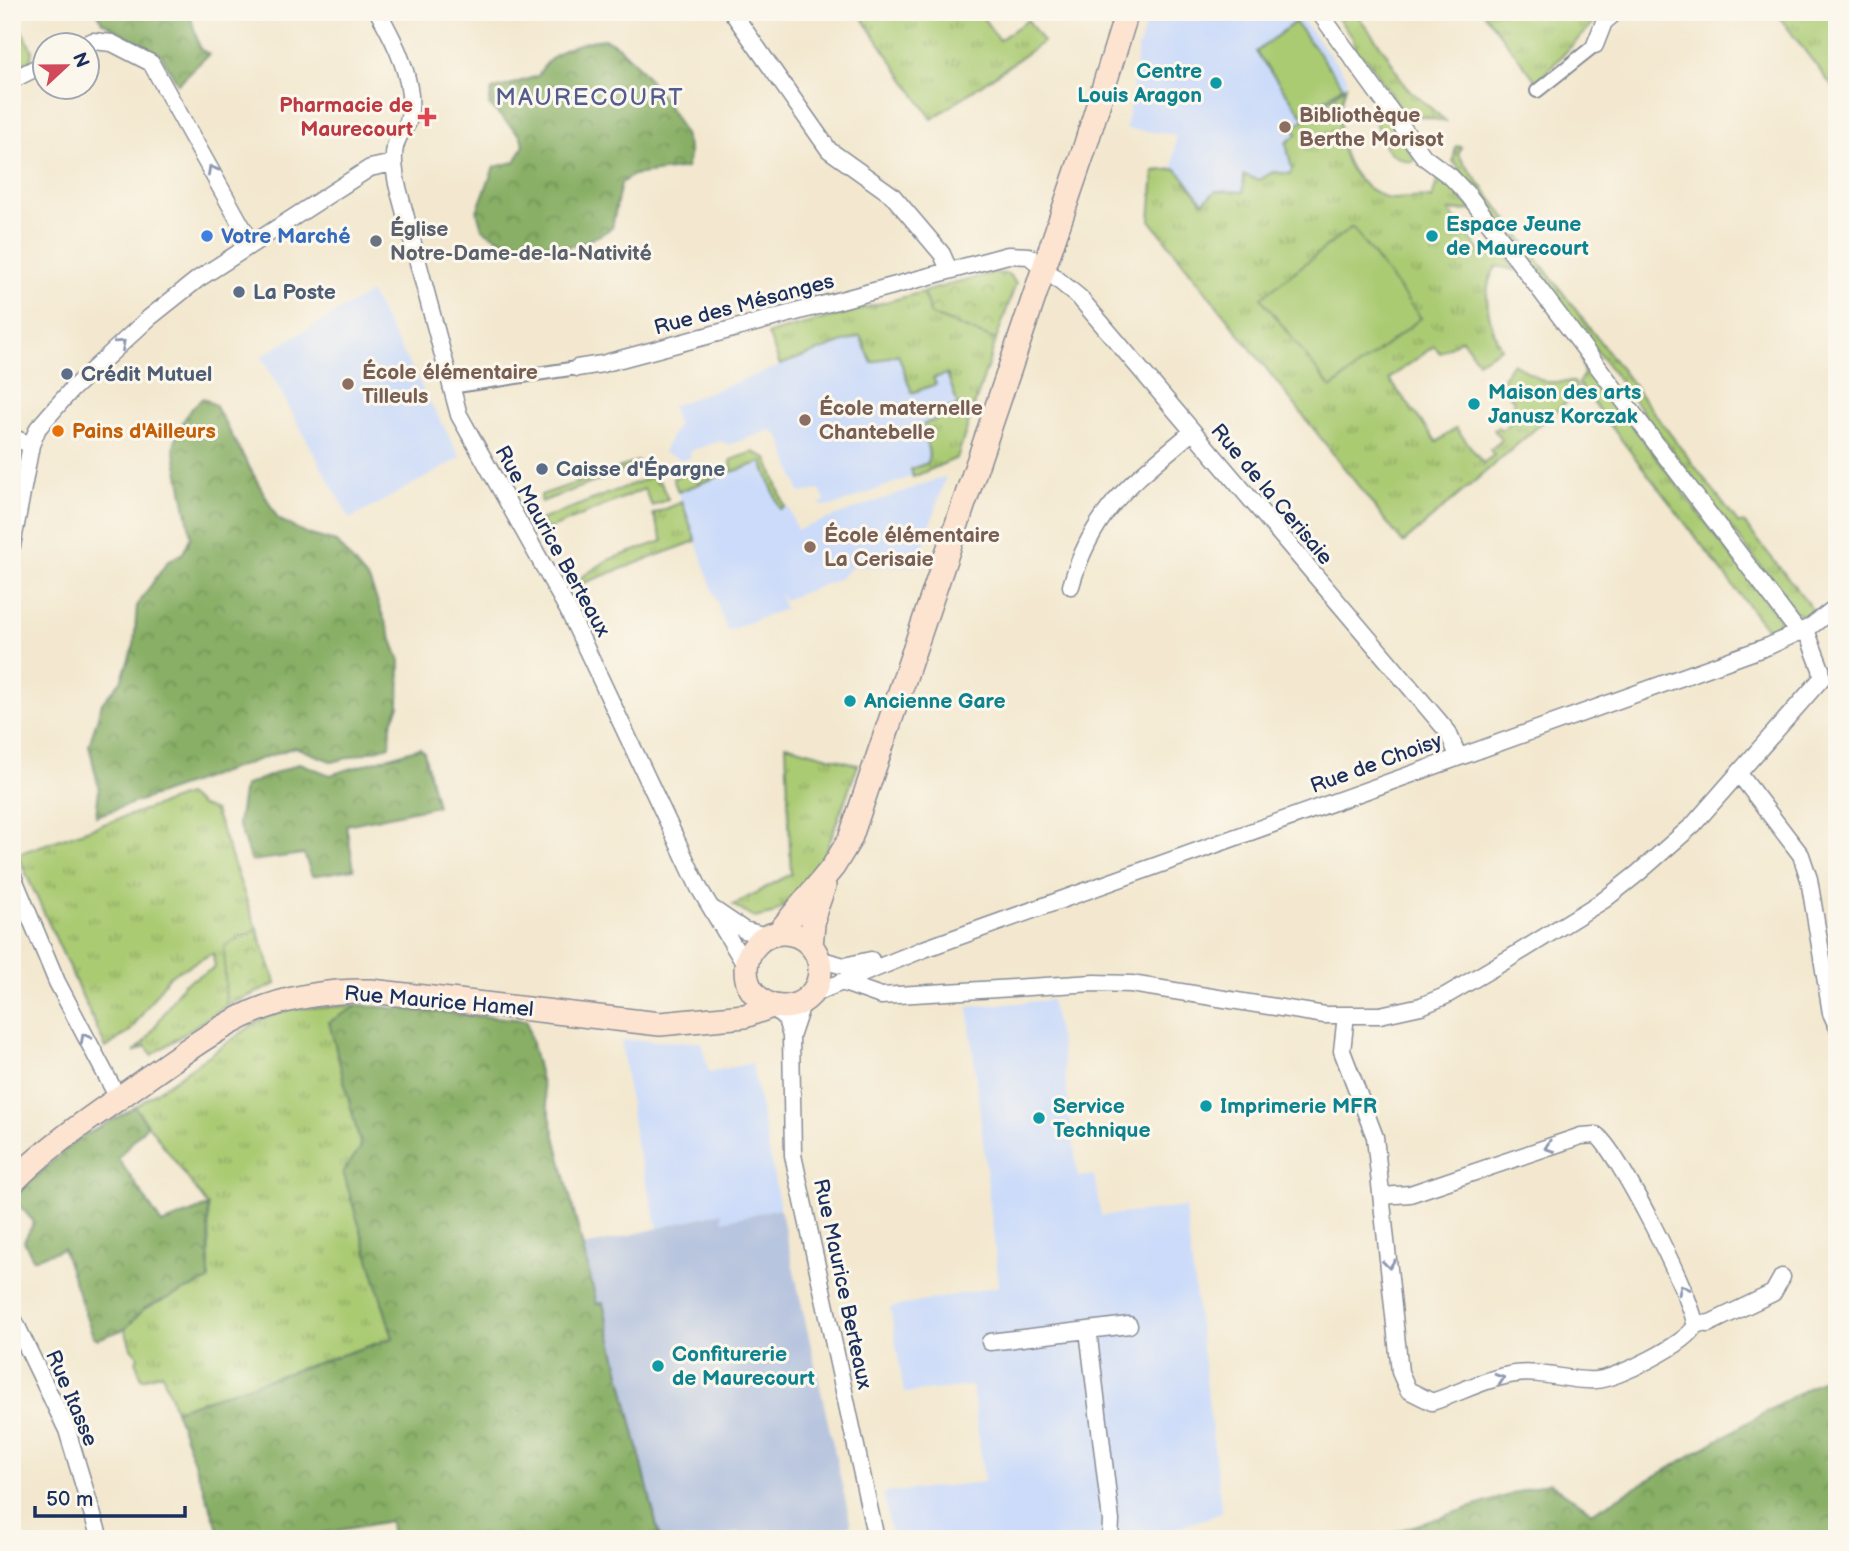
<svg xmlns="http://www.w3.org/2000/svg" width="1849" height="1551" viewBox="0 0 1849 1551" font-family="'Balsamiq Sans',sans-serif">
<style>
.built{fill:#ccdbf9}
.industrial{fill:#b8c5de}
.grass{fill:url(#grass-tufts);stroke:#637d68;stroke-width:2}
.forest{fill:url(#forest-crowns);stroke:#526f62;stroke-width:2}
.park{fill:url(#park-crowns);stroke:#637d68;stroke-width:2}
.garden{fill:#abcb73;stroke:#637d68;stroke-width:2}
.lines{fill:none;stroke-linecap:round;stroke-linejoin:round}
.pedestrian-casing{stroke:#878c96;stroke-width:16}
.minor-casing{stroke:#878c96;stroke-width:19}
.secondary-casing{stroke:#878c96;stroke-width:26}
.pedestrian{stroke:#fff;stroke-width:12}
.minor{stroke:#fff;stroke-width:16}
.secondary{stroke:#fde4d1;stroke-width:23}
.oneway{stroke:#8d97ae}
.culture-dot{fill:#0f9aa8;stroke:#fbf7ec;stroke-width:2.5}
.health-dot{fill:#e0444e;stroke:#fbf7ec;stroke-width:2.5}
.education-dot{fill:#8d6e63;stroke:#fbf7ec;stroke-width:2.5}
.shop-dot{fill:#3f7fe0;stroke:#fbf7ec;stroke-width:2.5}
.worship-dot{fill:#6b7280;stroke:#fbf7ec;stroke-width:2.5}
.service-dot{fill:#5c6f8a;stroke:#fbf7ec;stroke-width:2.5}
.food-dot{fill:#e8710a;stroke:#fbf7ec;stroke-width:2.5}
.labels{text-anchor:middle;stroke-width:6;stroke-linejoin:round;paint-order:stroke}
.culture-label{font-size:21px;font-weight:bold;fill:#0d838f;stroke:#fbf7ec;text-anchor:start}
.health-label{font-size:21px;font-weight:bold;fill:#be3a42;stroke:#fbf7ec;text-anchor:end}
.education-label{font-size:21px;font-weight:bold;fill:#785e54;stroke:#fbf7ec;text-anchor:start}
.worship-label{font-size:21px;font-weight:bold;fill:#5b616d;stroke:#fbf7ec;text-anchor:start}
.shop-label{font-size:21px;font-weight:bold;fill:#366cbe;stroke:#fbf7ec;text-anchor:start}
.service-label{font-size:21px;font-weight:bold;fill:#4e5e75;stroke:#fbf7ec;text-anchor:start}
.street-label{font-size:21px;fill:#1b2f5e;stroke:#fbf7ec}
.food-label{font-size:21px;font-weight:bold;fill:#c56008;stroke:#fbf7ec;text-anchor:start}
.quarter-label{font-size:24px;letter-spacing:2px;fill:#525c91;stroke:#fbf7ec}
</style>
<defs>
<pattern id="grass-tufts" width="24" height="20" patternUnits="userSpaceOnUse" patternTransform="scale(1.75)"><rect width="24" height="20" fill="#abcb73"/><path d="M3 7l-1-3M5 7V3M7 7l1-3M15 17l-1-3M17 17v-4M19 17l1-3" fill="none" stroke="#8aa562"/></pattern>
<pattern id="forest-crowns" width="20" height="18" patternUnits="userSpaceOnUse" patternTransform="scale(1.75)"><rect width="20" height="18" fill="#88af65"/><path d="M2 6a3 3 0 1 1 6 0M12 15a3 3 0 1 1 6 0" fill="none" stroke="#6e8f56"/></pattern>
<pattern id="park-crowns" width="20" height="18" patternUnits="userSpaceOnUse" patternTransform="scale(1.75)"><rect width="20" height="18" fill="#abcb73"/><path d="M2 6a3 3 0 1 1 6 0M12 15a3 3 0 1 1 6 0" fill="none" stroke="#8aa562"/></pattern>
</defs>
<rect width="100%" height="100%" fill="#fbf7ec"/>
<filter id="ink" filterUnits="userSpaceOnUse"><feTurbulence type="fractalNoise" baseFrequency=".0143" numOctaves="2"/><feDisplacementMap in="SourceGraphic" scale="14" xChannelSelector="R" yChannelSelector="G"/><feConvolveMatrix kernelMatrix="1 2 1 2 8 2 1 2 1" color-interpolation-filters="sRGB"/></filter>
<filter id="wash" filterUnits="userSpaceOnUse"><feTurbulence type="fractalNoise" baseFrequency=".00686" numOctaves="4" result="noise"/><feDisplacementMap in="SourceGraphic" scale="28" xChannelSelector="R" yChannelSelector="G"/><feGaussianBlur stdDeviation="1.57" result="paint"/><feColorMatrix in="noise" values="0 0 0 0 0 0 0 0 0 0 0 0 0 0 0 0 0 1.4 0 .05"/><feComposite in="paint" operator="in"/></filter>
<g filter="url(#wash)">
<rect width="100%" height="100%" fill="#f3e8cf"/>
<path class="built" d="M1150,12H1296L1347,77L1346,86L1305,118L1298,134L1286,144L1292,169L1290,174L1273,172L1243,192L1216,191L1203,202L1173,168L1176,135L1126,129L1138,49Z
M370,293L461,458L350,519L261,356Z
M861,336L897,353L936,384L933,378L947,374L958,406L944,411L946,415L923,429L931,452L928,463L913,476L834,506H822L819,504L825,501L820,490L800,493L780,437L771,430L729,445L720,441L690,451L691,457L683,460L663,452L677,425L671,406Z
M763,462L780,508L788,506L797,530L946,476L917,566L858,567L856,564L839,579L784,600L779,593L785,609L727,631L696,542L667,552L653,514L681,502L678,492Z
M1051,1000L1062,1051L1078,1177L1094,1175L1101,1216L1185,1207L1222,1513L1144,1539H892L883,1493L984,1482L972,1386L904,1393L890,1308L999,1286L968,1007Z
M621,1040L701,1042L709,1072L752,1063L780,1208L723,1221L722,1212L658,1228L635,1140Z"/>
<path class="industrial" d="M780,1208L851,1525L798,1539H751L739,1532L714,1539H660L603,1304L597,1305L583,1247L722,1212L723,1221Z"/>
<path class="grass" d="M12,12L32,50L31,61L12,70Z
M858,12H979L999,40L1028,20L1043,42L932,119Z
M1333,12H1355L1387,54L1405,86L1447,122L1407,113L1400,108L1367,59L1354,51L1353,38Z
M1483,12H1604L1537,82Z
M1788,12H1837V93L1780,18Z
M1346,86C1335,121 1336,166 1370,189C1376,192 1383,198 1389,199C1403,200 1420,195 1432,199L1439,173L1473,210L1449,211L1481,252H1504L1515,270L1497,266C1479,288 1489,324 1501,348L1478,362L1462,339L1440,353L1434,346L1389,379L1437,442L1456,428L1483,463L1494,455L1490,450L1502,440L1494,430L1498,427L1501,430L1513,421L1508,413L1514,401L1500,382L1513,363L1545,382H1574L1579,391L1403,543L1150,220L1154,171L1177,169L1203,202L1216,191L1243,192L1244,175L1259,180L1273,172L1290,174L1292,169L1286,143L1297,134L1293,128Z
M1456,146L1461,147L1458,155L1738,523H1744L1804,598L1813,611L1804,617L1795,611L1717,510L1707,505L1702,498L1705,494L1453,161Z
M923,292L931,315L996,340L957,458L913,477L911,469L928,463C932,448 921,437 924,424L945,416L944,410L958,405L947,374L933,378L936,384L912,393L898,354L872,363L860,336L780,365L768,334Z
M1581,358L1780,620L1777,628L1768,629L1760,621L1578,383L1584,374Z
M753,452L767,458L785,507L780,509L762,462L732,472L731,460Z
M639,461L632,468L541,502V495Z
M708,466L716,469L720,476L678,492L673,478Z
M651,477L661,483L668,499L652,506L644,489L547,530L540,520Z
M682,502L696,541L581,584L579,579L608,560L663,541L653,514Z
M786,745L858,765L823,859L784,906L772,914L754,918L733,905L791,874Z
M187,795L201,806L215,811L276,984L226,1006L152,1055L146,1046L134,1052L145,1042L183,984L215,968L213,953L169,976L131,1030L106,1048L17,854Z
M359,1005L330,1022L361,1147L344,1172L393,1338L175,1410L162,1373L142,1379L136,1363L138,1356L131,1348L125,1329L145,1308L209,1279L208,1206L135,1107L260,1020L289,1009Z"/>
<path class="forest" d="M97,12H196L191,18L200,49L209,54L178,84L161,55L102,22Z
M604,39C631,47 681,118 688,146C690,153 689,161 686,168L633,175L621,183L612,228C569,255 526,257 482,229L477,211L494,167L515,162L524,145L520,135L489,105L492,90L538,76C550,51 577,42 604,39Z
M203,398L215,405L278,519L307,534L336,542L370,582L400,661L399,706L391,724L390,746L333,762L295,747L96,816L99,789L89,745L102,703L121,681L134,645L137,605L168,561L183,553L191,536L174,448C177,429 187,410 203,398Z
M420,748L424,752L437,806L346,825L354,869L312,876L304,854L251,861L238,824L244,786L300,763L330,775Z
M359,1005L526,1020L597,1304L603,1303L660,1539H392L390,1521L291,1539H222L175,1410L393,1338L343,1172L361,1147L329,1022Z
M135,1107L147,1125L118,1158L162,1224L208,1206L209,1280L145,1308L125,1329L98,1339L93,1336L63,1249L33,1259L24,1241L34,1222L13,1198L75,1141Z
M1837,1371V1539H1374L1549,1482L1593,1512Z"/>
<path class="park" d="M993,273L1008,274L1016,283L996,340L931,315L923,292Z
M257,929L276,984L226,1006L224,946Z"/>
<path class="garden" d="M1295,22L1343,86L1303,116L1256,52Z
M1380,107L1415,159L1412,162C1386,159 1380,140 1374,117Z
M1352,227L1421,318L1331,388L1261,298Z"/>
</g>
<g filter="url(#ink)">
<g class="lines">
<defs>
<path id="pedestrian" d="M1537,91L1595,45
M450,387L577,368"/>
<path id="minor" d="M378,12C395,41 418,87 408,122C406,127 402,131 399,136C391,152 394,167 397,184L459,415L568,610L699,888L745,965
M732,12L829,150L892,195L942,254L949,270
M1319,12L1424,157L1451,177L1469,196L1799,633
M1595,45L1604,22L1616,12
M81,46L93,41L112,43L151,63L244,230L247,240L240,251
M12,80L46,63
M577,368L602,364L1008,255L1029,256L1079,297L1448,732L1458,756
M12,437L31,445
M12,546L31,445L38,428L72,389L149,318L198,279L370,168L393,163
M1071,586C1093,508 1133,482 1192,432
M1740,775L1801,855L1809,879L1831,1013L1837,1026
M12,874L57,982L118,1098
M713,909L744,930L766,936
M818,959L844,966L871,960
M841,982L881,996L1094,983L1131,984L1325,1015H1380L1421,1006L1445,996L1510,958L1604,900L1637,874L1693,825L1822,678L1821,669L1806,630
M810,995L924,949L1769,646L1810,627L1837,606
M772,1006L786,1019L791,1036L793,1155L876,1539
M1346,1015L1342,1051L1375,1137L1400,1372L1408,1390L1432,1402C1459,1393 1487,1378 1515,1374C1542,1370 1570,1382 1596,1380C1616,1379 1687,1344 1695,1326C1696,1304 1615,1145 1596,1135L1581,1136L1410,1194L1382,1196
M792,1034L803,1001
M12,1316L67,1430L100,1539
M1695,1322L1708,1324L1773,1293L1782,1277
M1088,1330L1111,1521L1110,1539
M990,1342L1129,1325"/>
<path id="secondary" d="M746 970a37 37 0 1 1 74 0a37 37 0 1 1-74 0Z
M778,933L833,867L850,839L1084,150L1127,12
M811,946L814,914L824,886
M12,1183C52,1142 97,1114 143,1081C224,1024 266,990 371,991L660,1024L745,1016L772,1006"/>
</defs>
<use href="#pedestrian" class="pedestrian-casing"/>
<use href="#minor" class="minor-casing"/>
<use href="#secondary" class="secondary-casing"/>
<use href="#pedestrian" class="pedestrian"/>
<use href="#minor" class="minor"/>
<use href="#secondary" class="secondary"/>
</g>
<defs><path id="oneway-chevron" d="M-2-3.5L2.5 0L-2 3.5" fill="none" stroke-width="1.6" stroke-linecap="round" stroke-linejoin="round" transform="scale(1.75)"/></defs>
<g class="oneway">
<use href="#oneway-chevron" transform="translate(212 170) rotate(-119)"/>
<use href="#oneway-chevron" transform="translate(121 344) rotate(-42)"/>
<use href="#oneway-chevron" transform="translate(85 1038) rotate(-118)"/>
<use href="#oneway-chevron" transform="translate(1549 1147) rotate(161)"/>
<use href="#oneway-chevron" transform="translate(1389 1264) rotate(84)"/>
<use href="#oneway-chevron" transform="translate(1683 1289) rotate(-116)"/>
<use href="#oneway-chevron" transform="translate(1500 1379) rotate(-19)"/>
</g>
</g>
<g class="culture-dot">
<circle cx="1216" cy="83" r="7"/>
<circle cx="1432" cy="236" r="7"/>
<circle cx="1474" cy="404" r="7"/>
<circle cx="850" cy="701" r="7"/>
<circle cx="1206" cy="1106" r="7"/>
<circle cx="1039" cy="1118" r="7"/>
<circle cx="658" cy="1366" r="7"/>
</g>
<path class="health-dot" d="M423.5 106.5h7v7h7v7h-7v7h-7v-7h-7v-7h7z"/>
<g class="education-dot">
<circle cx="1285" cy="127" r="7"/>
<circle cx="348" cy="384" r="7"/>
<circle cx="805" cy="420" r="7"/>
<circle cx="810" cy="547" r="7"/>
</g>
<circle class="shop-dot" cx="207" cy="236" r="7"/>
<circle class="worship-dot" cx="376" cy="241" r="7"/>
<g class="service-dot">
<circle cx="239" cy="292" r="7"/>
<circle cx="67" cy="374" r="7"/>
<circle cx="542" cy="469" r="7"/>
</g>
<circle class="food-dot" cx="58" cy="431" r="7"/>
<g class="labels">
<g class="culture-label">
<text x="1202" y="78" text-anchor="end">Centre<tspan x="1202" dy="24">Louis Aragon</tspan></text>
<text x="1446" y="231">Espace Jeune<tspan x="1446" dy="24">de Maurecourt</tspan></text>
<text x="1488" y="399">Maison des arts<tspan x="1488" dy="24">Janusz Korczak</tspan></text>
<text x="864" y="708">Ancienne Gare</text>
<text x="1053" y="1113">Service<tspan x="1053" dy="24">Technique</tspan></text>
<text x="1220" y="1113">Imprimerie MFR</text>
<text x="672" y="1361">Confiturerie<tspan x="672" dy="24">de Maurecourt</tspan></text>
</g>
<g class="health-label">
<text x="413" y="112">Pharmacie de<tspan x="413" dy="24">Maurecourt</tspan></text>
</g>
<g class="education-label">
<text x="1299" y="122">Bibliothèque<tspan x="1299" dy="24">Berthe Morisot</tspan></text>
<text x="362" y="379">École élémentaire<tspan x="362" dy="24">Tilleuls</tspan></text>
<text x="819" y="415">École maternelle<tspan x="819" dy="24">Chantebelle</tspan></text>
<text x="824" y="542">École élémentaire<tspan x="824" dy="24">La Cerisaie</tspan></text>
</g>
<g class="worship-label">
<text x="390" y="236">Église<tspan x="390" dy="24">Notre-Dame-de-la-Nativité</tspan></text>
</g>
<g class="shop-label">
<text x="221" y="243">Votre Marché</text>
</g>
<g class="service-label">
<text x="253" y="299">La Poste</text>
<text x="81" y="381">Crédit Mutuel</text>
<text x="556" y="476">Caisse d'Épargne</text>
</g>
<g class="street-label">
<text transform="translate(744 304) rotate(-15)" y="7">Rue des Mésanges</text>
<text transform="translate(1272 494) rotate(50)" y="7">Rue de la Cerisaie</text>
<text transform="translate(553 541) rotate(61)" y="7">Rue Maurice Berteaux</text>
<text transform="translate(1376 763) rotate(-20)" y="7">Rue de Choisy</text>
<text transform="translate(439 1001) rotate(5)" y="7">Rue Maurice Hamel</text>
<text transform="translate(843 1284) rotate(78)" y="7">Rue Maurice Berteaux</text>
<text transform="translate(72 1398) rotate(67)" y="7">Rue Itasse</text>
</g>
<g class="food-label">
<text x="72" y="438">Pains d'Ailleurs</text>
</g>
<g class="quarter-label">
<text x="590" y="105">MAURECOURT</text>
</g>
</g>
<rect width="1849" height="1551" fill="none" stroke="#fbf7ec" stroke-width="42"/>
<g transform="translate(66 66) rotate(68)"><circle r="33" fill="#fbf7ec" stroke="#a1a7b3" stroke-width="2"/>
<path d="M0-5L12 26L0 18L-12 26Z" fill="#d1495b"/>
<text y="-10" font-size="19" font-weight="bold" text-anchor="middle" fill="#1b2f5e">N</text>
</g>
<path d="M35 1506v10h150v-10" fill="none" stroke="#1b2f5e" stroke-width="3.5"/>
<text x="46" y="1506" font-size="21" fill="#1b2f5e" stroke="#fbf7ec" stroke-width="5" paint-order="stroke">50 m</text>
</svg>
